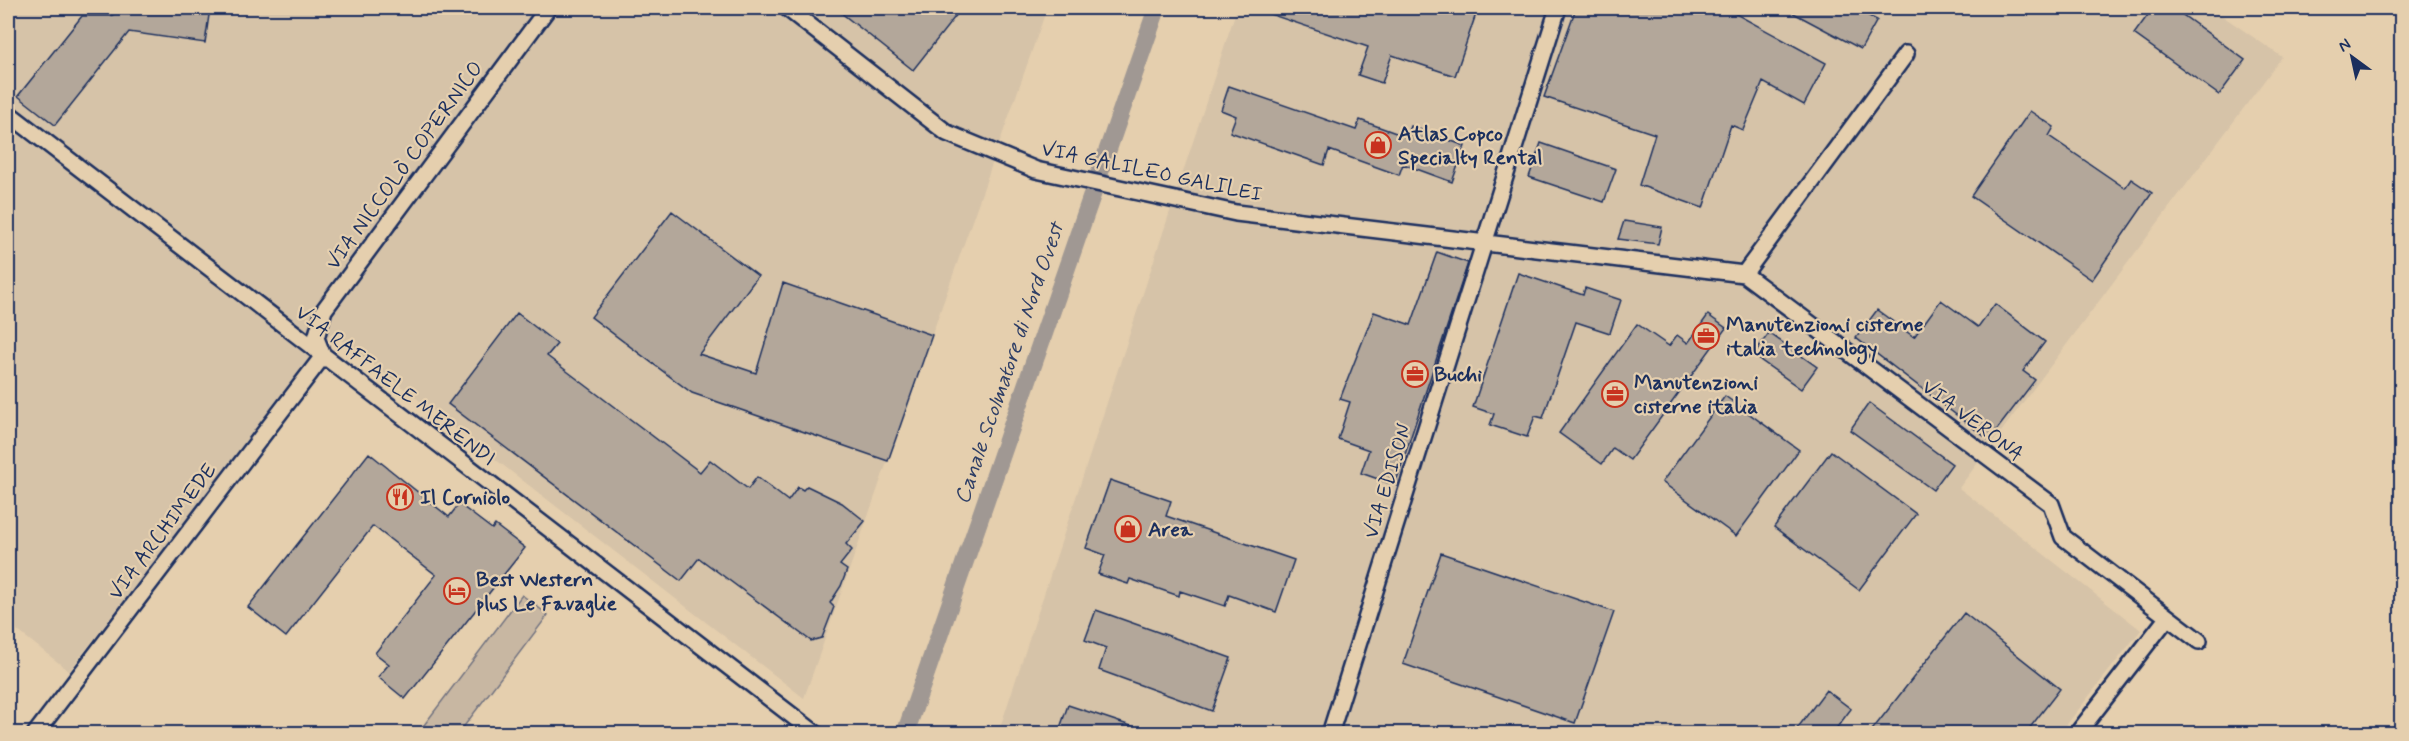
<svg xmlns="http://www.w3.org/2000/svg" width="2409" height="741" viewBox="0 0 2409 741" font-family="Mynerve,sans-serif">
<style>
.built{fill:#d6c3a8}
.green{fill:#c8b7a2;stroke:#727380;stroke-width:1.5}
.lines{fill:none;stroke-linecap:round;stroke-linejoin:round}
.canal{stroke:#a09893;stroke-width:18}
.building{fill:#b3a79a;stroke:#1b2f5e;stroke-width:1.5}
.street-casing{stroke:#1b2f5e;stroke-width:20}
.street{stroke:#e5cfae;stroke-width:15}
.labels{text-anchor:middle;stroke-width:4.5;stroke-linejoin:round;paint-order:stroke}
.poi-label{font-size:21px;font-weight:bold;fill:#1b2f5e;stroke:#e5cfae;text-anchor:start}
.street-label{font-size:21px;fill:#1b2f5e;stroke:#e5cfae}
.water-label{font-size:22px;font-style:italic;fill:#2f3f66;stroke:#e5cfae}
</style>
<rect width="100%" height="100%" fill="#e5cfae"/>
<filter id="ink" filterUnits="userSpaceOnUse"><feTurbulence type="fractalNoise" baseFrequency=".0167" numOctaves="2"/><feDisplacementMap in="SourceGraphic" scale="12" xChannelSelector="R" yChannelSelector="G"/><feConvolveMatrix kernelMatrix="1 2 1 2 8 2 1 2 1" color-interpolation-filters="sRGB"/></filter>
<g filter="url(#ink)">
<path class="built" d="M21,8H1047L804,698L332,333L69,671L8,623V19Z
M1237,8H2211L2282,57L1959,488L2141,630L2060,733L998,734Z"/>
<path class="green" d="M522,595L548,615L459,733H418Z"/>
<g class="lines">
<path class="canal" d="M905,734L1157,8"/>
</g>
<path class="building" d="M123,8H210L205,43L129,32L55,125L18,96L82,16H111Z
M835,8H951L958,13L913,70Z
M1259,8H1478L1455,76L1392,55L1382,83L1358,75L1368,47L1258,10Z
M1576,8H1725L1826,63L1804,105L1763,82L1743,130L1731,125L1703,208L1639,185L1655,134L1544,97Z
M1784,8H1853L1877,20L1861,49Z
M2153,8H2173L2245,60L2219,95L2134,34Z
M1229,86L1356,130L1360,120L1407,137L1411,126L1465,146L1452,182L1403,164L1399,175L1329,150L1324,165L1230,132L1236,116L1221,110Z
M2030,111L2054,127L2049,136L2125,188L2131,179L2152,193L2092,280L1971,196Z
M1541,143L1616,169L1604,202L1529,177Z
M672,211L758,276L699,354L756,373L783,283L932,335L888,461L692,393L591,317Z
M1624,221L1662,227L1658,244L1618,239Z
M1437,252L1468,263L1395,485L1361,473L1369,450L1338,439L1350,402L1340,399L1374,312L1411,325Z
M1518,273L1583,295L1585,288L1621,300L1610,333L1576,322L1543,418L1535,416L1527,437L1490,425L1494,414L1473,407Z
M1941,300L1978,327L1995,304L2045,342L2023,371L2035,380L1989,440L1856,338L1877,310L1914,337Z
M517,313L557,344L547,356L700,472L710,460L748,489L757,477L788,501L798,487L803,490L807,486L842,503L865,521L846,544L852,550L840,565L847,570L841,586L830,603L834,607L822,638L811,641L699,558L681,581L448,404Z
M1708,315L1726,328L1630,460L1613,448L1602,464L1559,433L1637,324L1669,346L1677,335L1688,343Z
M1769,333L1817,367L1801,389L1753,355Z
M1725,396L1799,450L1736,536L1662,482Z
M1869,403L1952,464L1933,490L1850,430Z
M1831,451L1916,514L1859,590L1774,527Z
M369,453L449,517L459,504L492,529L495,525L525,548L405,699L378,677L389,664L375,653L436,575L373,526L286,637L248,607Z
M1110,480L1171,501L1166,516L1294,560L1276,612L1229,595L1225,606L1180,591L1179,596L1130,579L1128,584L1098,574L1105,555L1086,548Z
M1441,553L1614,612L1575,723L1403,664Z
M1096,610L1231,658L1212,711L1099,670L1106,648L1085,640Z
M1964,613L2060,689L2025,734H1869Z
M1826,690L1851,709L1832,734H1793Z
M1068,705L1146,731L1145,734H1058Z"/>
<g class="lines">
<defs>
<path id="street" d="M787,8L947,133L1036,170L1236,213L1744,274L2051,504L2063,537L2199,641
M8,113L816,734
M1744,274L1906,54
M323,356L316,338L324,310L548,8
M35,734L323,356
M1330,734L1558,8
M2077,734L2167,618"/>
</defs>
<use href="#street" class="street-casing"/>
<use href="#street" class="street"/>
</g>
</g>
<defs>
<symbol id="shop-ring" viewBox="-11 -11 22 22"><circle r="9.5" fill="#e5cfae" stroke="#c8321e" stroke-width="1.5"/><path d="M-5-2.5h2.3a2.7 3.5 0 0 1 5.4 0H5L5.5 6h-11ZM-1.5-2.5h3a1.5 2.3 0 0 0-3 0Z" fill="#c8321e"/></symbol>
<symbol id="office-ring" viewBox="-11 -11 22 22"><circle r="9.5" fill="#e5cfae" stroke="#c8321e" stroke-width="1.5"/><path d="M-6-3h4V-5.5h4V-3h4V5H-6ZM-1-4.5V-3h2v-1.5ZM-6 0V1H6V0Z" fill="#c8321e"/></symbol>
<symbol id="restaurant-ring" viewBox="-11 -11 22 22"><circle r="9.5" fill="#e5cfae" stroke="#c8321e" stroke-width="1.5"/><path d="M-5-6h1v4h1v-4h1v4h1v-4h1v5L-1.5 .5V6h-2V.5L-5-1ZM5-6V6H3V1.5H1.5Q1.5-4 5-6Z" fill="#c8321e"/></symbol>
<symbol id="hotel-ring" viewBox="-11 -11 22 22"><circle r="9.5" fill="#e5cfae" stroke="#c8321e" stroke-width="1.5"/><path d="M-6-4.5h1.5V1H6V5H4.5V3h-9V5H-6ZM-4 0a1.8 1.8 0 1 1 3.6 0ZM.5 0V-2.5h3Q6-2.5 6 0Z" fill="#c8321e"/></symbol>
</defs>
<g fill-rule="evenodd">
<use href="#shop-ring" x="1363" y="130" width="30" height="30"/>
<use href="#office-ring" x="1691" y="321" width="30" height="30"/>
<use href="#office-ring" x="1400" y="359" width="30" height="30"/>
<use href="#office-ring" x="1600" y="379" width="30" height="30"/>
<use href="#restaurant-ring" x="385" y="482" width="30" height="30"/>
<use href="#shop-ring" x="1113" y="514" width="30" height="30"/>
<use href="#hotel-ring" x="442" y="576" width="30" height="30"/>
</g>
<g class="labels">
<g class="poi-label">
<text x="1398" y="140">Atlas Copco<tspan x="1398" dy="24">Specialty Rental</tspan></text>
<text x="1726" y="331">Manutenzioni cisterne<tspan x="1726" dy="24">italia technology</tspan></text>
<text x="1434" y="381">Buchi</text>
<text x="1634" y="389">Manutenzioni<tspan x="1634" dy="24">cisterne italia</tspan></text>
<text x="420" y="504">Il Corniolo</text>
<text x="1148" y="536">Area</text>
<text x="476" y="586">Best Western<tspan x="476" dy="24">plus Le Favaglie</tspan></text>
</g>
<g class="street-label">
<text transform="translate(404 165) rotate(-54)" y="7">VIA NICCOLÒ COPERNICO</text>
<text transform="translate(1152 171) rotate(12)" y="7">VIA GALILEO GALILEI</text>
<text transform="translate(396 385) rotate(38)" y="7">VIA RAFFAELE MERENDI</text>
<text transform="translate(1973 420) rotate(37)" y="7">VIA VERONA</text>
<text transform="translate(1387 481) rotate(-73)" y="7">VIA EDISON</text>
<text transform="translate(162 531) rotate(-53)" y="7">VIA ARCHIMEDE</text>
</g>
<g class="water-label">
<text transform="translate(1008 363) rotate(-71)" y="8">Canale Scolmatore di Nord Ovest</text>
</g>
</g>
<rect width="2409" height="741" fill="none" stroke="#e5cfae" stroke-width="30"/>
<rect x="15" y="15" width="2379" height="711" fill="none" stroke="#1b2f5e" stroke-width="2" filter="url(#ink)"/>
<g transform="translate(2352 57) rotate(327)" stroke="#e5cfae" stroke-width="4.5" paint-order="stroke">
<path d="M0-4.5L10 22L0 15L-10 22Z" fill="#1b2f5e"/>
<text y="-9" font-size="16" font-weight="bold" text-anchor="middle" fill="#1b2f5e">N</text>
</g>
</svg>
